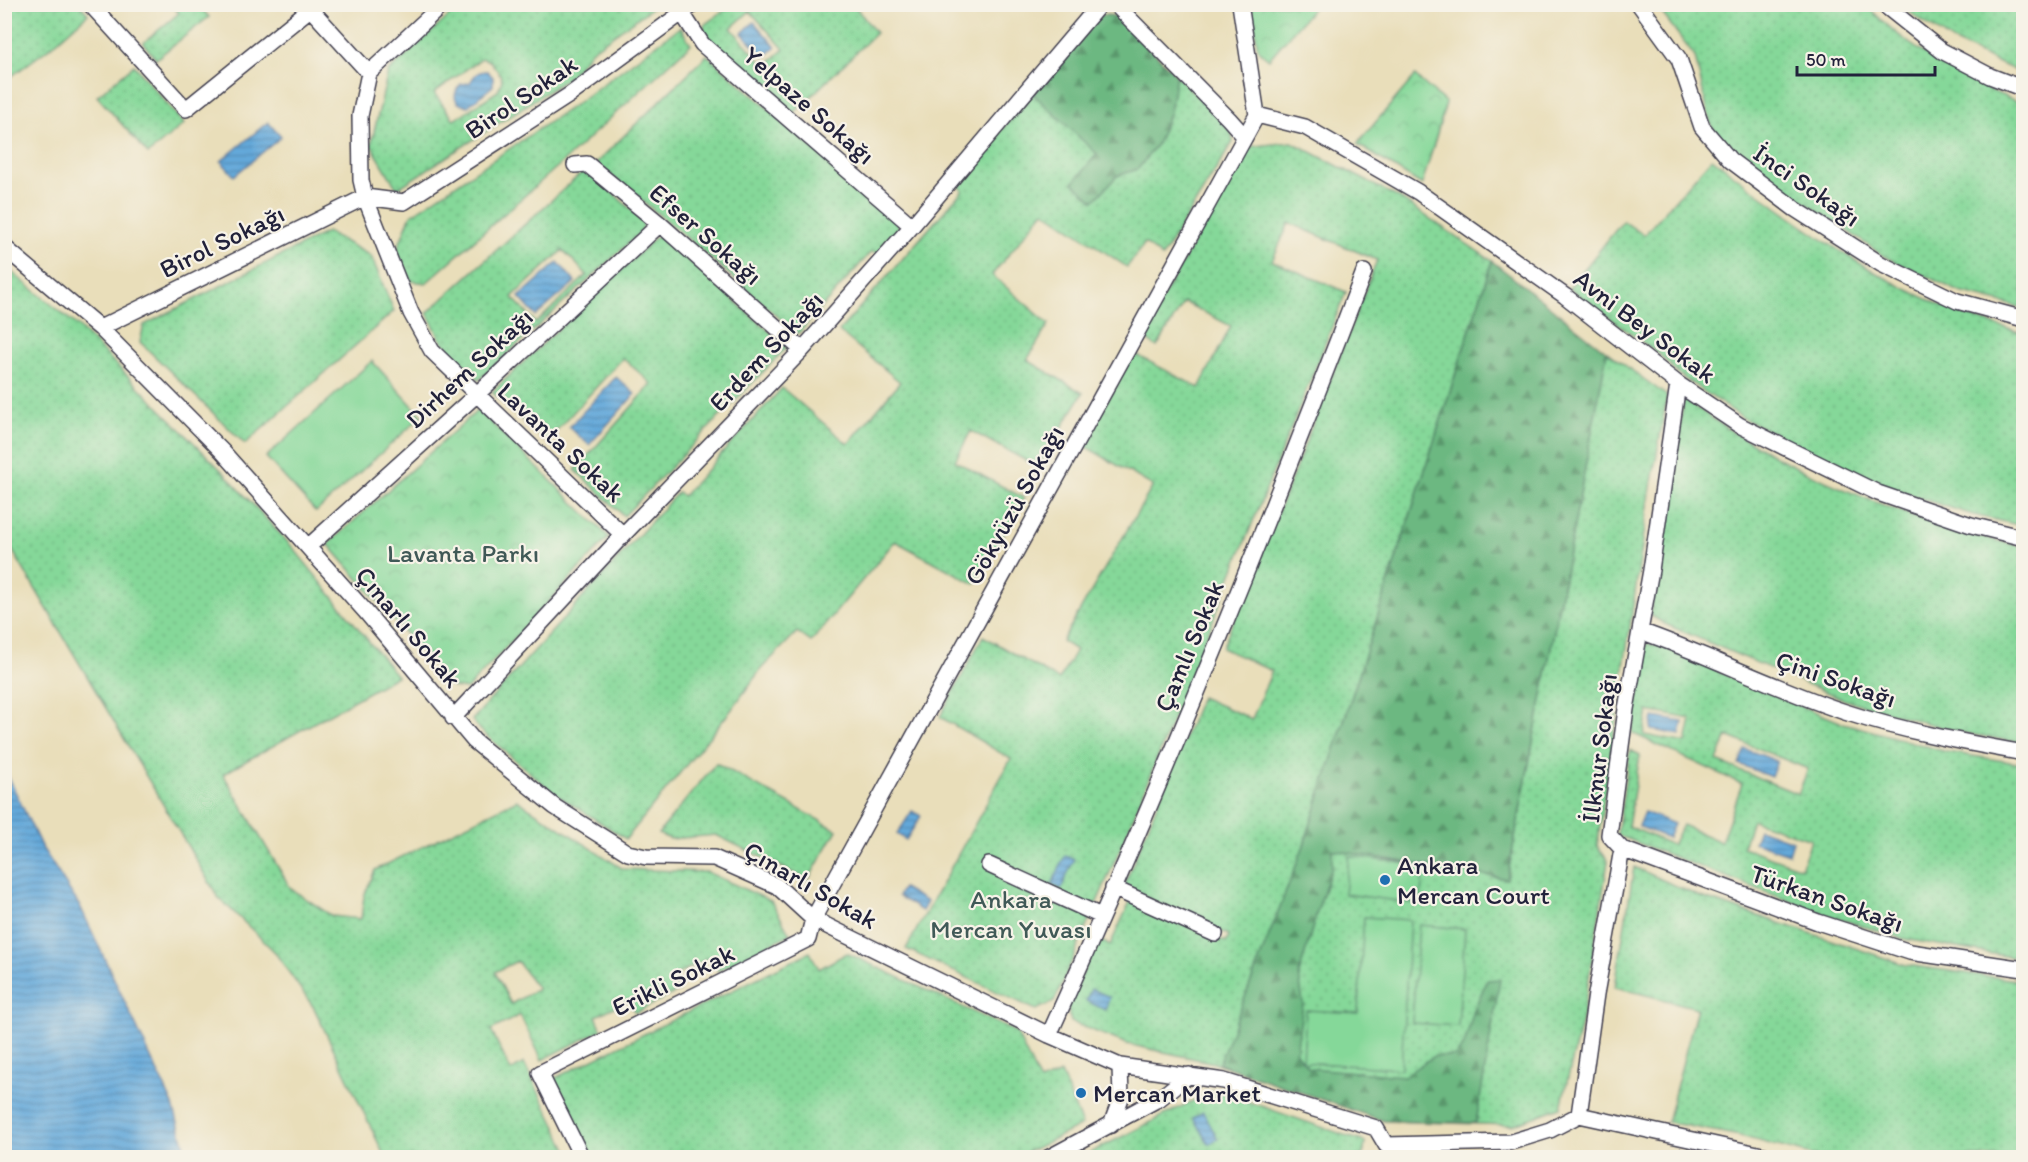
<svg xmlns="http://www.w3.org/2000/svg" width="2028" height="1162" viewBox="0 0 2028 1162" font-family="Itim,sans-serif">
<style>
.grass{fill:url(#grass-dots);stroke:#547d6a;stroke-width:1.5;fill-rule:evenodd}
.forest{fill:url(#forest-firs);stroke:#476d5e;stroke-width:1.5}
.park{fill:url(#park-crowns);stroke:#547d6a;stroke-width:1.5}
.pitch{fill:#85d899;stroke:#547d6a;stroke-width:1.5}
.water{fill:url(#water-rules);stroke:#43668a;stroke-width:1.5}
.lines{fill:none;stroke-linecap:round;stroke-linejoin:round}
.street-casing{stroke:#403e4e;stroke-width:18}
.street{stroke:#fff;stroke-width:15}
.poi-dot{fill:#1f6fb2;stroke:#f7f3e8;stroke-width:2}
.labels{text-anchor:middle;stroke-width:4.5;stroke-linejoin:round;paint-order:stroke}
.street-label{font-size:26px;fill:#22223b;stroke:#f7f3e8}
.park-label{font-size:26px;fill:#405957;stroke:#f7f3e8}
.poi-label{font-size:26px;fill:#22223b;stroke:#f7f3e8;text-anchor:start}
</style>
<defs>
<pattern id="grass-dots" width="8" height="8" patternUnits="userSpaceOnUse" patternTransform="scale(1.5)"><rect width="8" height="8" fill="#85d899"/><path d="M2 2h.1M6 6h.1" fill="none" stroke="#73b985" stroke-width="1.8" stroke-linecap="round"/></pattern>
<pattern id="forest-firs" width="22" height="20" patternUnits="userSpaceOnUse" patternTransform="scale(1.5)"><rect width="22" height="20" fill="#6cb881"/><path d="M5 1l3.5 6h-7zM16 11l3.5 6h-7z" fill="#58956b"/></pattern>
<pattern id="park-crowns" width="20" height="18" patternUnits="userSpaceOnUse" patternTransform="scale(1.5)"><rect width="20" height="18" fill="#85d899"/><path d="M2 6a3 3 0 1 1 6 0M12 15a3 3 0 1 1 6 0" fill="none" stroke="#73b985"/></pattern>
<pattern id="water-rules" width="6" height="5" patternUnits="userSpaceOnUse" patternTransform="scale(1.5)"><rect width="6" height="5" fill="#64a9da"/><path d="M0 2.5h6" fill="none" stroke="#5289b2"/></pattern>
</defs>
<rect width="100%" height="100%" fill="#f7f3e8"/>
<filter id="ink" filterUnits="userSpaceOnUse"><feTurbulence type="fractalNoise" baseFrequency=".0167" numOctaves="2"/><feDisplacementMap in="SourceGraphic" scale="12" xChannelSelector="R" yChannelSelector="G"/><feConvolveMatrix kernelMatrix="1 2 1 2 8 2 1 2 1" color-interpolation-filters="sRGB"/></filter>
<filter id="wash" filterUnits="userSpaceOnUse"><feTurbulence type="fractalNoise" baseFrequency=".008" numOctaves="4" result="noise"/><feDisplacementMap in="SourceGraphic" scale="24" xChannelSelector="R" yChannelSelector="G"/><feGaussianBlur stdDeviation="1.35" result="paint"/><feColorMatrix in="noise" values="0 0 0 0 0 0 0 0 0 0 0 0 0 0 0 0 0 1.4 0 .05"/><feComposite in="paint" operator="in"/></filter>
<g filter="url(#wash)">
<rect width="100%" height="100%" fill="#e9deba"/>
<path class="grass" d="M5,4L80,5L88,14L52,46L5,81Z
M462,4L656,5L591,51L570,77L397,189L371,145L388,72ZM482,58L490,61L500,74L502,80L498,91L454,120L434,93Z
M853,4L876,33L793,114L704,34V25L732,5ZM750,11L784,49L765,66L731,28Z
M172,5H198L209,17L156,59L143,43L179,13Z
M1656,5H1866C1909,50 1966,82 2023,104V308L1960,292L1887,258L1734,154L1711,126L1695,57Z
M1899,5H2023V74L1952,41Z
M1101,15L1118,16L1231,131L1233,142L1162,257L1145,243L1127,267L1044,211L992,275L1049,324L1027,360L1083,393L1038,467L971,431L955,461L1024,498L975,584L895,541L811,642L797,632L761,669L732,709L626,839L551,791L479,729L472,720L678,492L683,496L782,388L848,444L900,382L839,331L963,190L955,183Z
M680,27L691,44L565,160L426,283L411,281L396,252L411,215L573,106Z
M707,55L898,222L899,232L879,255L872,251L798,334L679,231L596,163Z
M134,65L184,124L148,154L97,96Z
M1292,142L1401,199L1492,261L1304,845L1507,879L1607,352L1667,396L1650,493L1597,846L1608,861L1583,1015L1561,1107L1512,1125L1384,1121L1219,1064L1127,1044L1071,1022L1067,1006L1098,940L1110,945L1131,900L1226,942L1229,935L1123,888L1201,697L1252,719L1272,671L1222,648L1293,475L1377,260L1289,223L1272,261L1346,292L1129,828L1054,1002L1036,1010L906,949L1011,759L940,717L983,636L1059,680L1076,650L1062,641L1153,486L1083,445L1133,353L1199,388L1231,326L1184,302L1157,347L1141,336L1247,147Z
M1712,158C1806,232 1906,305 2023,333V526L1973,515L1879,485L1745,419L1678,374L1660,355L1569,288L1623,221L1644,235Z
M586,169L645,222L641,232L479,380L441,340L427,313ZM563,250L587,275L536,323L512,297Z
M327,232L371,256L394,311L245,444L140,342L144,325Z
M659,234L787,347L624,516L575,470L652,384L623,358L546,442L492,392Z
M4,266L78,326L226,475L294,549L397,676L223,774L291,889L332,916L361,919L364,896L375,870L517,800L623,869L707,872L771,901L790,934L718,971L710,957L672,977L679,991L635,1013L628,1000L596,1016L602,1030L542,1060L520,1015L491,1030L511,1071L524,1063L571,1157H385L314,1008L274,951L218,897L5,538ZM517,961L538,989L511,1004L495,972Z
M1684,399C1702,411 1719,424 1738,435C1826,488 1923,524 2023,547V743L1958,732L1845,700L1665,624L1650,615Z
M1646,643L1672,649L1739,681L1840,722L1947,752L2023,764V959L1904,939L1818,912L1617,835L1630,750L1640,755L1628,826L1672,845L1682,825L1721,842L1742,784L1632,733ZM1648,711L1691,719L1686,743L1644,735ZM1727,736L1808,769L1798,794L1717,761ZM1752,820L1811,840L1801,868L1743,847Z
M716,763L837,830L808,880L716,835L670,839L658,834Z
M1634,867L1698,896L1906,965L2023,981V1157H1819L1740,1136L1667,1122L1697,1008L1615,987Z
M810,952L819,969L847,953L1016,1032L1040,1082L1061,1073L1082,1125L1018,1157H592L553,1079Z
M1214,1090L1365,1142L1363,1157L1080,1158Z"/>
<path class="forest" d="M1101,15L1118,16L1176,75L1170,112L1157,144L1138,169L1117,176L1094,201L1073,183L1097,154L1033,94Z
M1492,261L1607,352L1507,879L1332,850V867L1317,912L1299,974L1303,1004L1296,1053L1309,1068L1404,1076L1434,1056H1455L1464,1045L1474,1010L1487,980L1500,979L1476,1123L1384,1121L1219,1064L1304,845Z"/>
<path class="park" d="M1251,5V4L1316,5L1269,59L1258,50Z
M1415,76L1446,103L1422,185L1357,144Z
M478,410L609,537L467,689L452,687L328,544Z"/>
<path class="pitch" d="M372,361L422,416L316,512L266,457Z
M1349,856L1424,866L1420,904L1345,894Z
M1364,917L1410,920L1401,1069L1303,1062L1306,1010L1358,1013Z
M1419,925L1465,929L1458,1026L1412,1023Z"/>
<path class="water" d="M754,22L776,47L764,57L742,33Z
M487,71L493,77V86L468,106C453,105 452,94 461,84L470,83C474,75 478,71 487,71Z
M268,122L281,137L234,176L221,161Z
M558,262L575,282L536,316L519,297Z
M616,377L635,394L589,445L569,427Z
M1653,717L1683,722L1680,735L1651,730Z
M1745,749L1777,761L1771,777L1739,764Z
M5,770L41,846L81,908L173,1105L188,1157H5Z
M912,811L921,816L906,840L897,834Z
M1644,812L1674,824L1668,838L1638,826Z
M1759,829L1793,841L1789,854L1754,842Z
M1065,856L1074,859L1061,889L1052,884Z
M903,888L927,902L922,911L898,896Z
M1091,989L1110,997L1105,1010L1086,1001Z
M1203,1112L1218,1139L1209,1144L1193,1118Z"/>
</g>
<g filter="url(#ink)">
<g class="lines">
<defs>
<path id="street" d="M90,4L186,109L310,9
M306,4L369,73
M443,4L369,73L360,116L361,180L365,197L411,313L432,351L623,535
M1115,4L1229,119L1245,137
M1240,4L1257,115
M1639,4L1679,59L1702,127L1730,160L1795,209L1881,264L1957,301L2024,319
M1883,4L1942,51L1990,76L2024,89
M682,13L702,44L912,226
M1257,115L1305,127L1418,192L1565,296L1678,384L1739,425L1878,493L1971,525L2024,538
M575,165L587,164L660,224L802,350
M365,197L404,202L571,94L694,4
M4,247L100,328L223,452L365,611L474,741L555,807L628,853L646,857L714,858L777,886L813,919L1049,1035L1120,1066L1224,1081L1376,1128L1386,1145L1511,1142L1550,1130L1579,1115
M100,328L365,197
M309,546L476,395L660,224
M1640,631C1709,655 1775,689 1845,712C1903,731 1963,742 2024,753
M453,718L623,535L802,350L912,226L1100,4
M1622,849L1818,922L1910,952L2024,969
M989,865L1101,916
M1113,888L1215,934
M1049,1035C1163,784 1266,528 1364,272
M1579,1115L1596,994L1622,849L1609,835L1626,709L1651,570L1678,384
M1579,1115L1776,1158
M1111,1125L1121,1098L1120,1066
M582,1158L540,1073L808,939L813,919L1257,115
M1048,1158L1160,1098L1189,1075"/>
</defs>
<use href="#street" class="street-casing"/>
<use href="#street" class="street"/>
</g>
</g>
<g class="poi-dot">
<circle cx="1385" cy="880" r="6"/>
<circle cx="1081" cy="1093" r="6"/>
</g>
<g class="labels">
<g class="street-label">
<text transform="translate(521 97) rotate(-34)" y="9">Birol Sokak</text>
<text transform="translate(809 105) rotate(41)" y="9">Yelpaze Sokağı</text>
<text transform="translate(1807 185) rotate(35)" y="9">İnci Sokağı</text>
<text transform="translate(706 234) rotate(41)" y="9">Efser Sokağı</text>
<text transform="translate(222 241) rotate(-26)" y="9">Birol Sokağı</text>
<text transform="translate(1645 326) rotate(37)" y="9">Avni Bey Sokak</text>
<text transform="translate(766 351) rotate(-47)" y="9">Erdem Sokağı</text>
<text transform="translate(469 368) rotate(-43)" y="9">Dirhem Sokağı</text>
<text transform="translate(561 442) rotate(43)" y="9">Lavanta Sokak</text>
<text transform="translate(1014 505) rotate(-61)" y="9">Gökyüzü Sokağı</text>
<text transform="translate(409 627) rotate(50)" y="9">Çınarlı Sokak</text>
<text transform="translate(1189 646) rotate(-67)" y="9">Çamlı Sokak</text>
<text transform="translate(1836 679) rotate(19)" y="9">Çini Sokağı</text>
<text transform="translate(1599 748) rotate(-83)" y="9">İlknur Sokağı</text>
<text transform="translate(811 885) rotate(30)" y="9">Çınarlı Sokak</text>
<text transform="translate(1827 898) rotate(19)" y="9">Türkan Sokağı</text>
<text transform="translate(673 980) rotate(-26)" y="9">Erikli Sokak</text>
</g>
<g class="park-label">
<text x="463" y="562">Lavanta Parkı</text>
<text x="1011" y="908">Ankara<tspan x="1011" dy="30">Mercan Yuvası</tspan></text>
</g>
<g class="poi-label">
<text x="1397" y="874">Ankara<tspan x="1397" dy="30">Mercan Court</tspan></text>
<text x="1093" y="1102">Mercan Market</text>
</g>
</g>
<rect width="2028" height="1162" fill="none" stroke="#f7f3e8" stroke-width="24"/>
<path d="M1797 66v9h138v-9" fill="none" stroke="#22223b" stroke-width="3"/>
<text x="1806" y="66" font-size="18" fill="#22223b" stroke="#f7f3e8" stroke-width="4.5" paint-order="stroke">50 m</text>
</svg>
